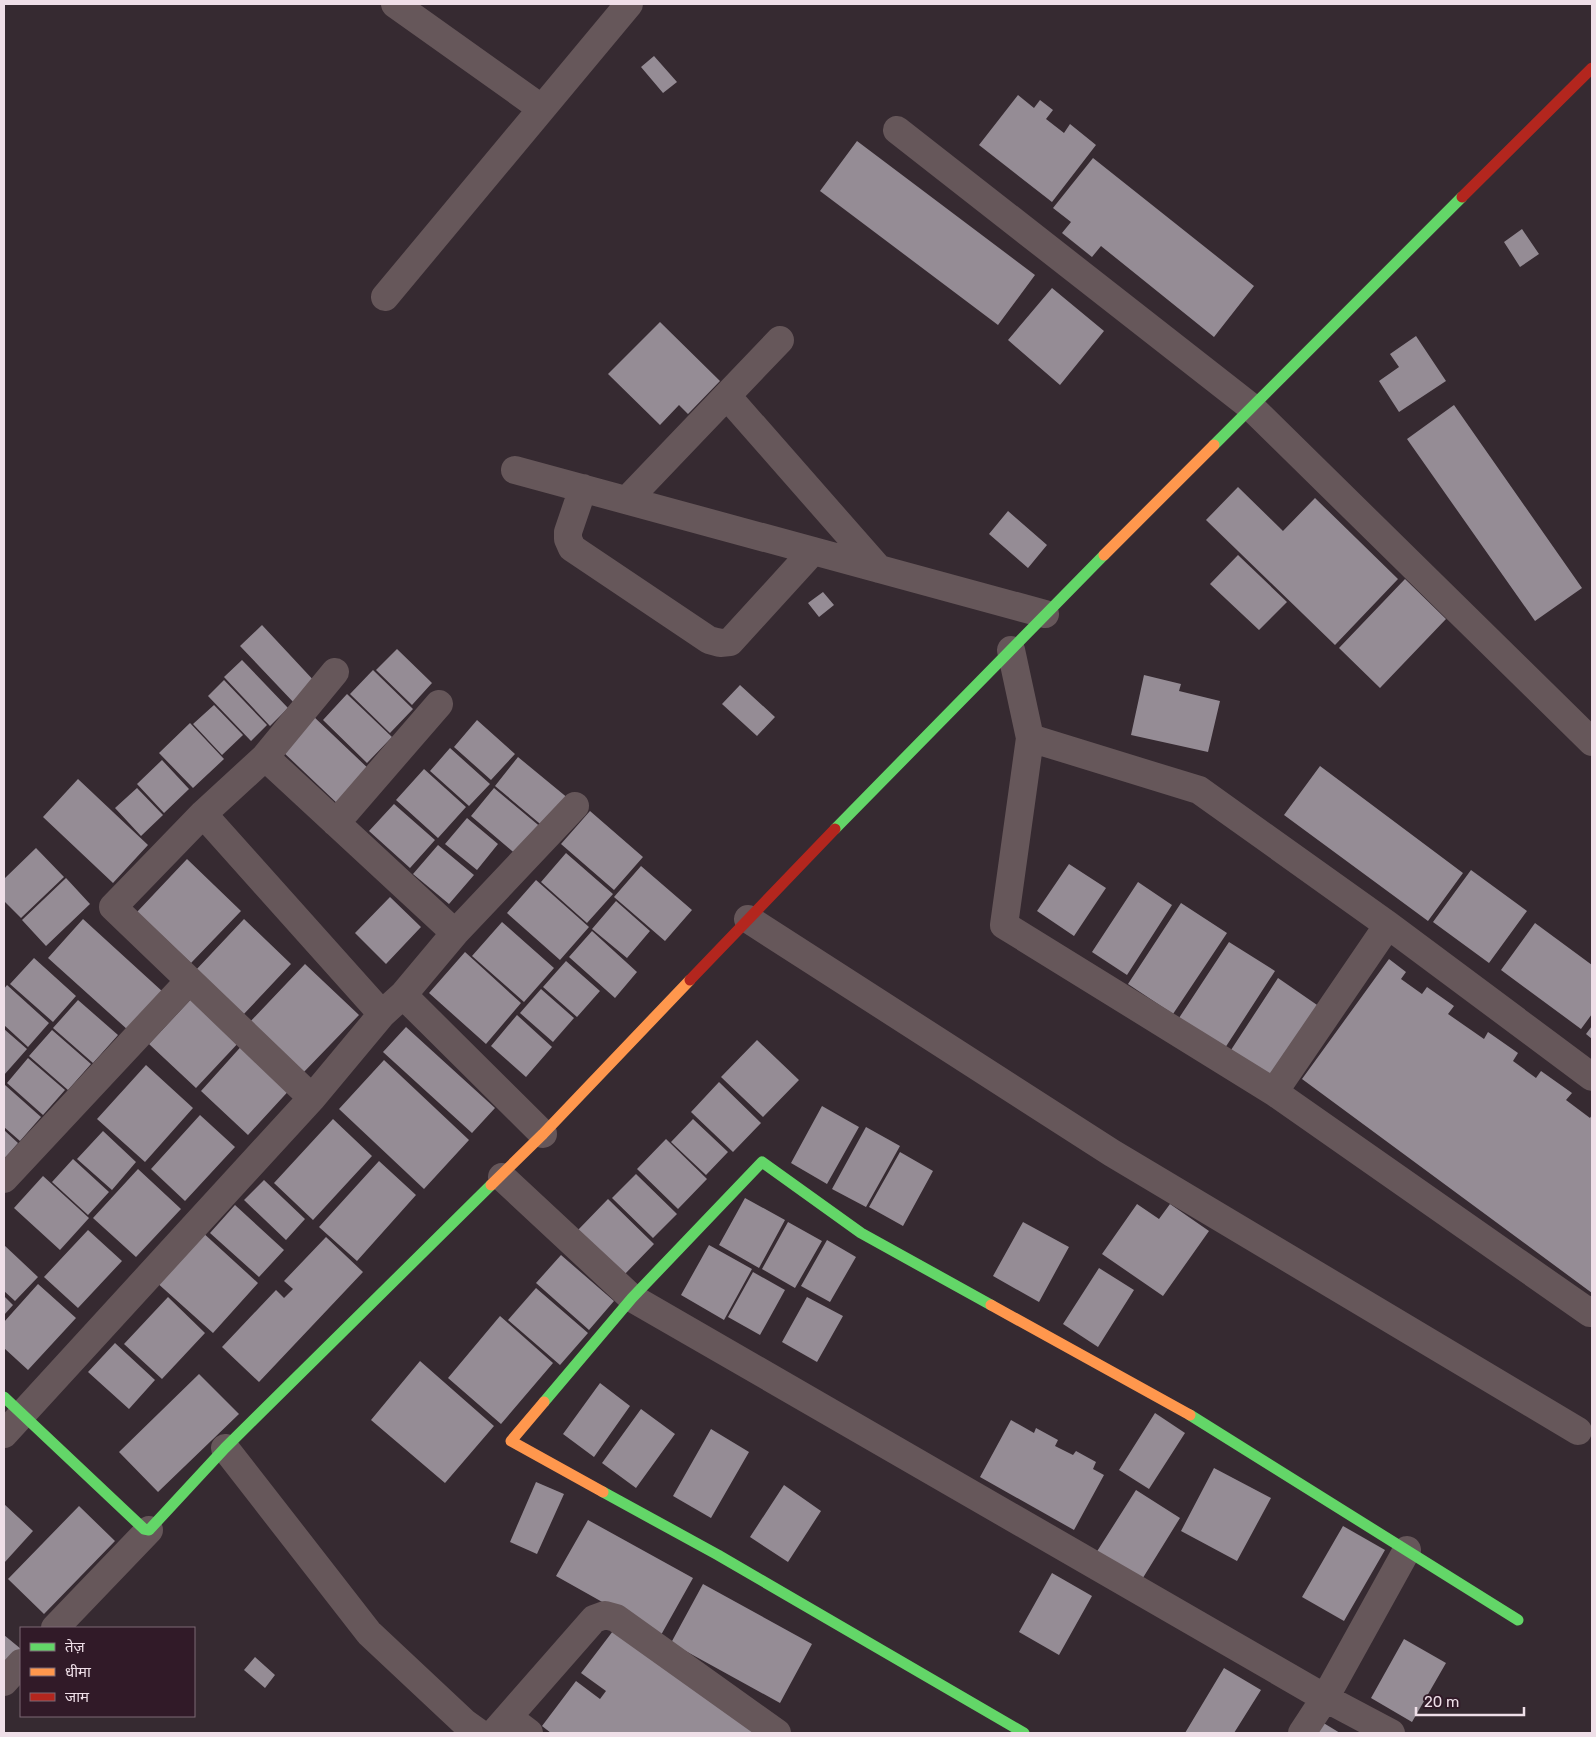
<svg xmlns="http://www.w3.org/2000/svg" width="1596" height="1737" viewBox="0 0 1596 1737" font-family="Rubik,'Noto Sans Devanagari',sans-serif">
<style>
.building{fill:#958c95}
.lines{fill:none;stroke-linecap:round;stroke-linejoin:round}
.street{stroke:#66575a;stroke-width:28}
.fast{stroke:#63d668;stroke-width:11}
.slow{stroke:#ff974d;stroke-width:11}
.jam{stroke:#b3261e;stroke-width:11}
</style>
<rect width="100%" height="100%" fill="#362a31"/>
<path class="building" d="M654,56L677,82L663,93L641,67Z
M1018,95L1034,108L1040,100L1053,110L1046,119L1064,133L1070,124L1096,145L1052,202L979,145Z
M857,141L1035,275L998,325L820,191Z
M1093,158L1254,286L1214,337L1101,246L1092,257L1062,233L1071,222L1053,208Z
M1522,229L1539,254L1520,267L1504,242Z
M1052,288L1104,331L1060,385L1008,340Z
M660,322L720,381L688,414L679,405L660,425L608,374Z
M1416,336L1446,381L1399,412L1379,381L1399,367L1390,354Z
M1454,405L1582,588L1535,621L1407,439Z
M1238,487L1283,531L1315,498L1398,579L1335,645L1206,520Z
M1008,511L1047,545L1028,568L989,534Z
M1238,555L1287,602L1259,630L1210,584Z
M1405,579L1446,619L1380,688L1339,648Z
M823,592L834,605L819,617L808,603Z
M262,625L317,684L296,705L240,646Z
M397,649L432,683L412,705L376,670Z
M242,660L288,708L270,726L224,677Z
M373,670L413,709L390,733L350,694Z
M1144,675L1181,684L1179,691L1220,701L1208,752L1131,735Z
M224,680L267,725L251,741L208,696Z
M740,685L775,717L757,736L722,704Z
M347,694L392,737L367,763L323,720Z
M214,705L243,735L222,755L193,724Z
M312,715L373,773L340,806L280,749Z
M477,720L515,754L491,780L454,747Z
M190,723L224,759L193,788L159,753Z
M450,748L490,784L469,806L430,771Z
M518,757L569,799L545,828L495,786Z
M162,760L189,789L164,813L137,784Z
M1320,766L1463,873L1428,921L1284,815Z
M424,769L466,807L438,838L396,800Z
M78,779L148,845L113,883L43,817Z
M137,788L163,815L141,836L115,808Z
M494,788L543,829L519,857L471,816Z
M394,804L435,840L410,868L369,831Z
M590,811L643,857L614,890L561,844Z
M467,818L498,844L477,870L445,844Z
M438,845L474,875L449,904L413,874Z
M36,848L64,877L21,918L4,901V879Z
M566,853L613,894L587,923L541,882Z
M187,859L241,911L191,963L137,912Z
M1069,864L1106,888L1074,936L1037,911Z
M641,866L692,910L665,941L614,897Z
M1471,870L1527,911L1489,963L1433,922Z
M66,878L90,904L46,946L22,920Z
M536,880L589,927L560,960L507,913Z
M1138,882L1172,905L1127,975L1092,952Z
M390,897L421,927L386,964L355,933Z
M616,901L650,931L627,958L592,929Z
M1181,903L1227,933L1173,1014L1128,984Z
M83,919L163,992L128,1030L48,958Z
M244,919L291,964L242,1016L195,971Z
M502,922L554,968L524,1002L472,956Z
M1535,923L1592,965V1014L1581,1029L1501,970Z
M592,931L637,972L615,998L569,957Z
M1229,942L1275,971L1225,1048L1179,1018Z
M465,952L521,1003L486,1044L429,993Z
M34,958L76,996L53,1022L10,984Z
M1389,959L1406,972L1401,979L1422,994L1427,987L1454,1006L1448,1014L1484,1039L1488,1032L1518,1053L1513,1061L1536,1078L1541,1071L1572,1093L1566,1100L1590,1118L1592,1115V1293L1302,1079Z
M566,961L600,991L577,1017L543,987Z
M305,964L359,1015L301,1075L248,1024Z
M1278,978L1320,1007L1274,1078L1231,1050Z
M7,985L49,1023L28,1047L4,1025V989Z
M541,989L574,1018L553,1042L520,1013Z
M194,996L241,1040L196,1088L149,1044Z
M78,1000L118,1035L93,1063L53,1028Z
M517,1015L552,1047L526,1077L491,1046Z
M1592,1026V1039L1586,1034Z
M406,1027L495,1108L472,1133L383,1052Z
M4,1029L27,1049L4,1075Z
M52,1030L91,1064L68,1090L29,1056Z
M757,1040L799,1080L763,1117L721,1077Z
M246,1041L294,1085L248,1135L201,1091Z
M28,1058L65,1090L43,1115L7,1083Z
M384,1060L469,1140L424,1189L339,1109Z
M146,1065L193,1108L145,1162L97,1119Z
M719,1082L761,1123L733,1152L691,1112Z
M5,1085L41,1117L20,1141L4,1127V1087Z
M822,1106L859,1127L827,1184L791,1163Z
M200,1115L235,1147L185,1201L151,1169Z
M333,1119L372,1156L313,1220L274,1183Z
M693,1119L728,1152L706,1175L671,1142Z
M866,1127L900,1146L866,1207L832,1189Z
M4,1130L18,1143L4,1159Z
M103,1131L136,1162L112,1190L77,1159Z
M666,1139L707,1179L678,1209L637,1169Z
M900,1152L933,1171L903,1226L869,1207Z
M73,1159L109,1192L88,1215L52,1182Z
M379,1161L416,1195L357,1261L319,1227Z
M138,1169L181,1209L136,1257L93,1218Z
M636,1174L677,1214L653,1238L612,1198Z
M43,1176L89,1218L60,1250L14,1208Z
M264,1180L305,1219L286,1240L244,1200Z
M745,1198L785,1220L759,1268L719,1245Z
M608,1199L654,1244L624,1275L578,1230Z
M1137,1204L1159,1219L1170,1204L1209,1231L1163,1296L1102,1254Z
M235,1205L284,1250L259,1277L210,1233Z
M788,1222L822,1241L795,1288L762,1269Z
M1023,1222L1069,1247L1039,1302L993,1276Z
M88,1230L122,1261L78,1308L44,1277Z
M201,1231L258,1283L213,1333L155,1281Z
M326,1237L363,1272L259,1382L222,1347L276,1290L284,1298L293,1289L284,1281Z
M827,1240L856,1257L830,1302L801,1286Z
M4,1245L38,1277L15,1301L4,1291Z
M709,1245L752,1269L724,1320L681,1295Z
M561,1255L614,1301L589,1330L536,1283Z
M1099,1268L1134,1290L1098,1347L1063,1324Z
M753,1272L785,1290L760,1335L728,1317Z
M38,1284L76,1318L28,1370L4,1348V1322Z
M536,1288L588,1333L560,1365L508,1320Z
M4,1296L13,1305L4,1315Z
M168,1297L205,1333L162,1379L124,1344Z
M807,1297L843,1316L817,1362L782,1342Z
M500,1316L553,1363L501,1424L448,1378Z
M115,1343L155,1380L129,1409L88,1372Z
M420,1361L494,1426L445,1483L371,1420Z
M199,1374L239,1414L158,1492L119,1452Z
M600,1383L630,1406L594,1457L563,1434Z
M641,1409L675,1434L636,1488L602,1463Z
M1155,1413L1185,1433L1149,1489L1119,1470Z
M1011,1420L1034,1433L1036,1428L1058,1440L1055,1446L1073,1455L1076,1451L1096,1462L1093,1469L1104,1475L1074,1530L980,1477Z
M711,1429L749,1452L711,1518L673,1496Z
M1214,1468L1271,1498L1237,1561L1181,1531Z
M536,1482L564,1494L537,1554L510,1542Z
M784,1485L821,1511L788,1562L750,1537Z
M1136,1490L1180,1518L1141,1581L1096,1553Z
M4,1504L33,1531L4,1563Z
M79,1506L115,1541L44,1614L8,1579Z
M588,1520L693,1578L661,1635L556,1576Z
M1343,1526L1385,1550L1344,1621L1302,1597Z
M1052,1573L1092,1596L1059,1655L1019,1632Z
M703,1584L812,1644L780,1703L671,1643Z
M616,1627L759,1733H551L542,1726L576,1681L600,1699L606,1691L581,1673Z
M4,1635L21,1649L4,1669Z
M1404,1639L1446,1663L1412,1722L1371,1698Z
M255,1657L275,1675L265,1688L244,1670Z
M1224,1668L1261,1690L1234,1733H1185Z
M1317,1719L1340,1733H1308Z"/>
<g class="lines">
<path class="street" d="M395,4L541,108
M897,130L1251,407L1592,742
M385,297L629,4
M727,396L879,569
M515,470L1045,614
M583,488L568,532V539L572,548L709,640L720,643L730,642L813,551
M627,500L780,340
M1011,650L1030,738L1199,790L1388,925L1592,1077
M1030,738L1004,925L1274,1092L1590,1313L1592,1310
M265,757L455,933
M203,814L382,1014
M336,823L439,704
M748,919L1112,1153L1578,1431
M403,995L543,1134
M1274,1092L1388,925
M312,1098L113,907L203,814L265,757L335,672
M502,1177L632,1298L1325,1698L1391,1733
M4,1179L189,981
M4,1434L312,1098L382,1014L403,995L455,933L575,806
M225,1448L369,1633L465,1723L479,1733
M55,1628L149,1530
M4,1682L21,1663
M508,1717L529,1733
M494,1733L594,1619L605,1615L616,1618L777,1733
M1302,1733L1325,1698L1407,1550"/>
<path class="fast" d="M1214,445L1462,197
M835,829L1104,555
M4,1397L144,1529L149,1530L225,1448L491,1185
M544,1402L632,1298L762,1162L861,1233L991,1305
M1190,1415L1518,1620
M603,1492L718,1555L1024,1733"/>
<path class="slow" d="M1104,555L1214,445
M491,1185L543,1134L690,980
M991,1305L1190,1415
M544,1402L511,1441L603,1492"/>
<path class="jam" d="M1462,197L1592,68
M690,980L835,829"/>
</g>
<rect width="1596" height="1737" fill="none" stroke="#efdfe8" stroke-width="10"/>
<rect x="20" y="1627" width="175" height="90" fill="#311a28" stroke="#7d6975"/>
<rect x="30" y="1643" width="25" height="8" fill="#63d668" stroke="#7d6975"/>
<text x="65" y="1652" font-size="15" fill="#efdfe8">तेज़</text>
<rect x="30" y="1668" width="25" height="8" fill="#ff974d" stroke="#7d6975"/>
<text x="65" y="1677" font-size="15" fill="#efdfe8">धीमा</text>
<rect x="30" y="1693" width="25" height="8" fill="#b3261e" stroke="#7d6975"/>
<text x="65" y="1702" font-size="15" fill="#efdfe8">जाम</text>
<path d="M1416 1707v8h108v-8" fill="none" stroke="#efdfe8" stroke-width="2.5"/>
<text x="1424" y="1707" font-size="15" fill="#efdfe8" stroke="#311a28" stroke-width="4" paint-order="stroke">20 m</text>
</svg>
